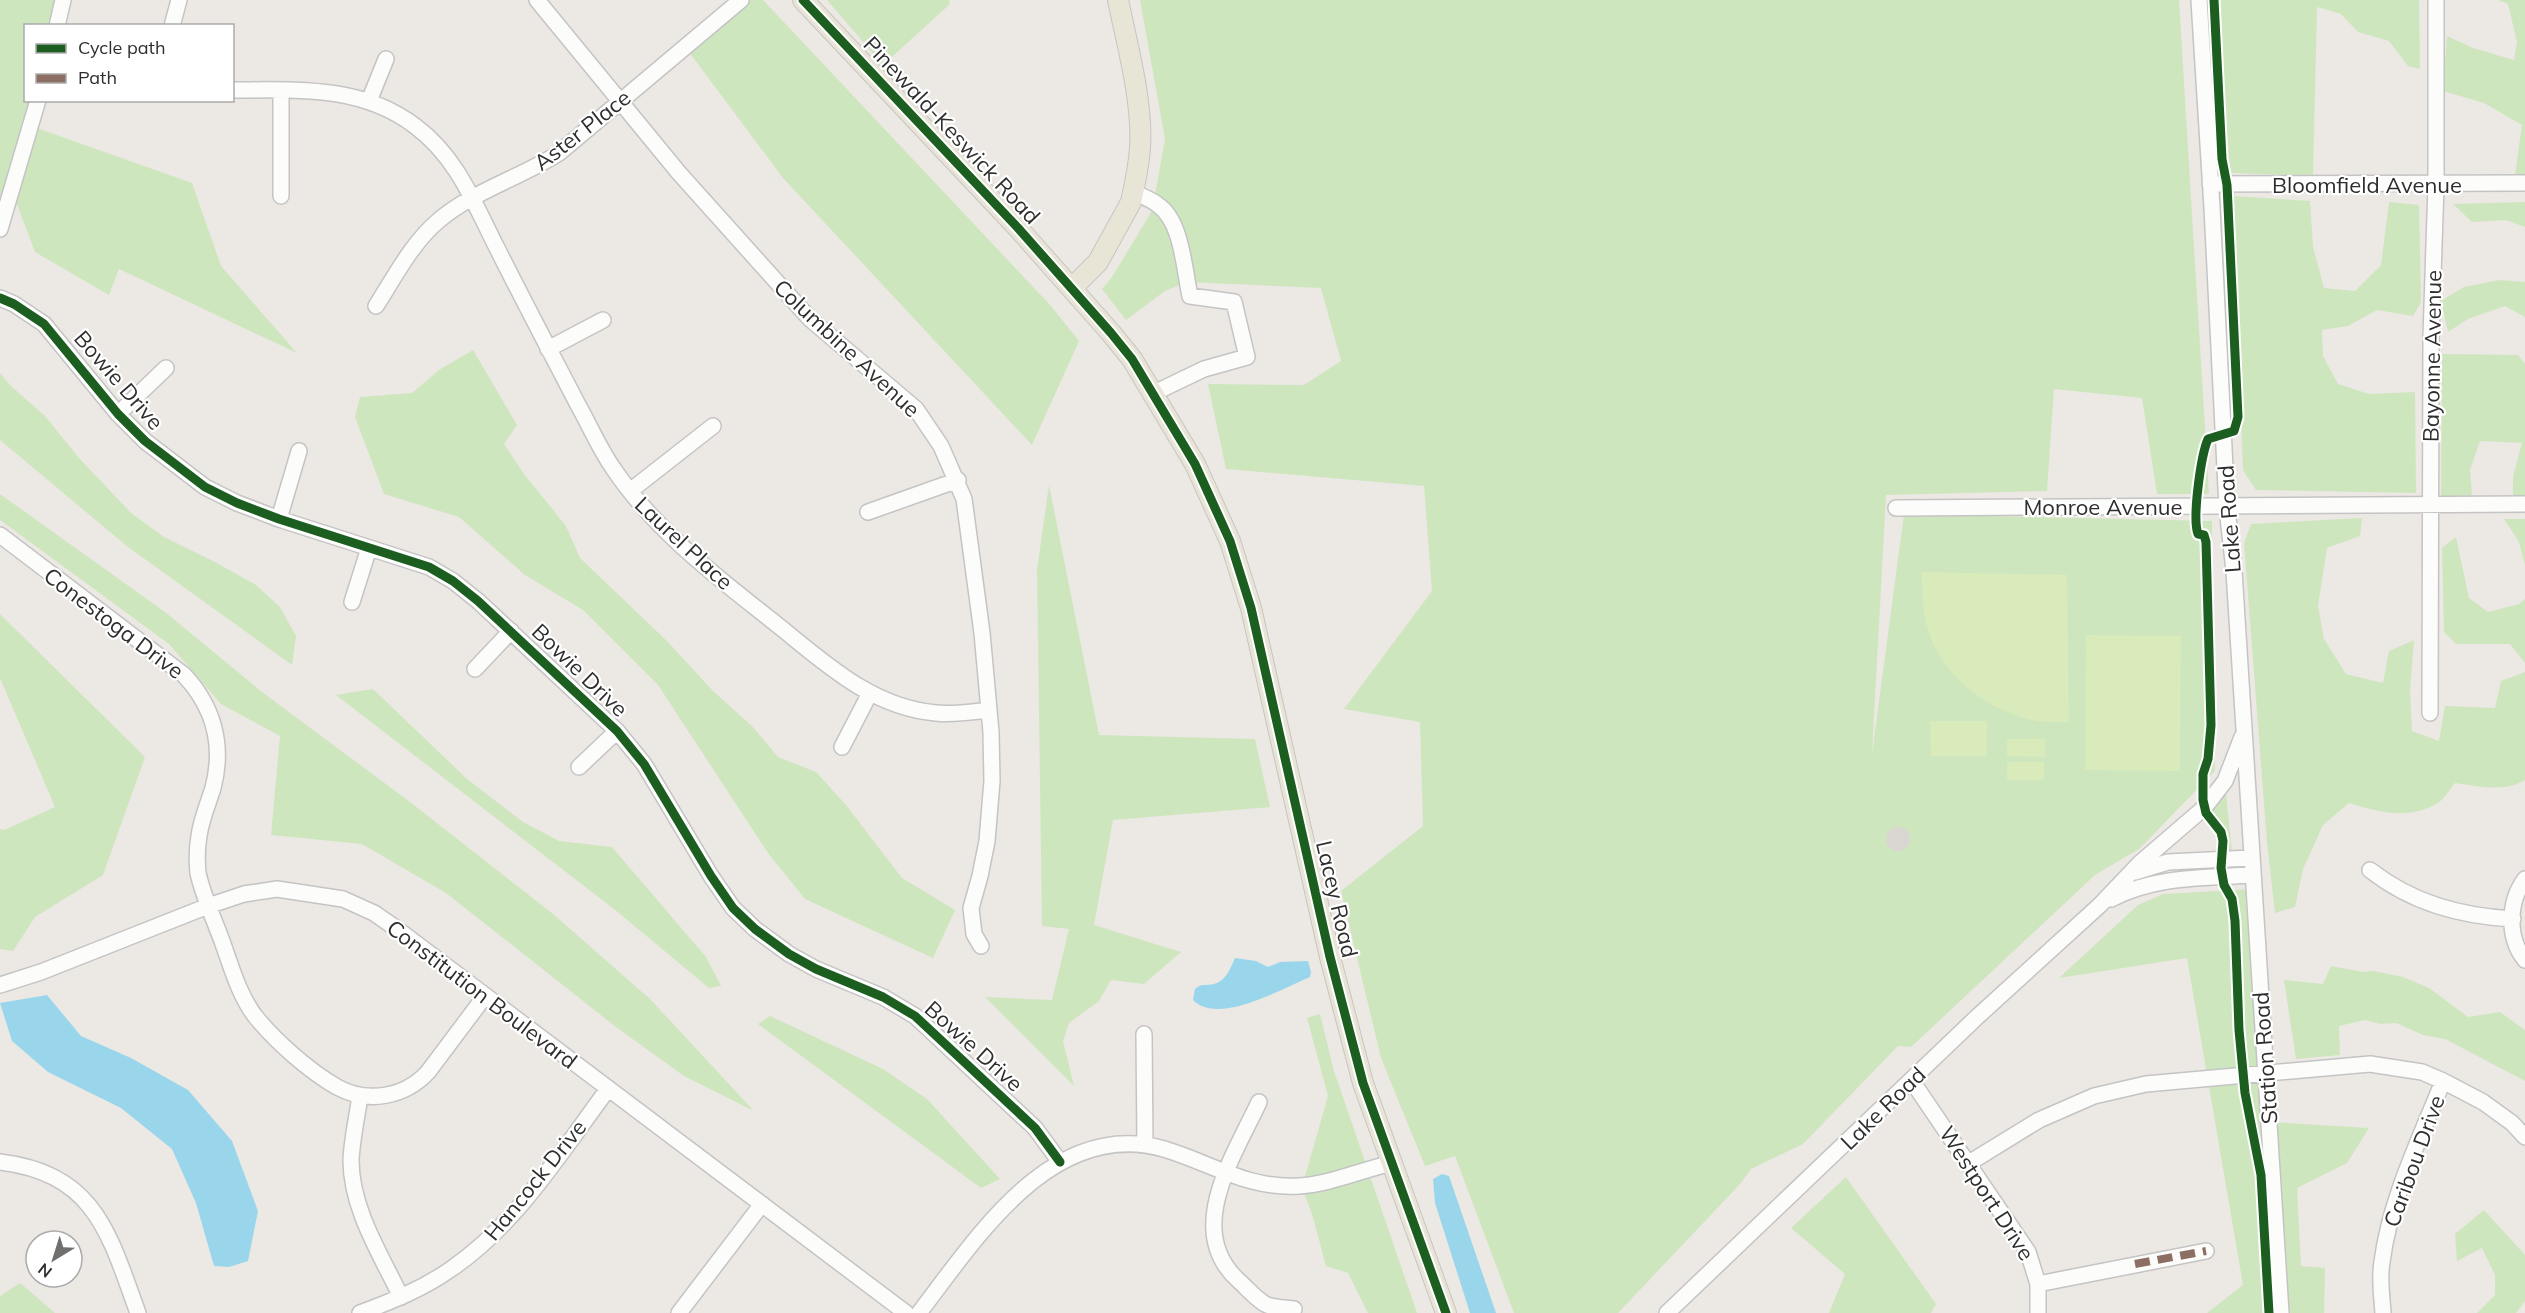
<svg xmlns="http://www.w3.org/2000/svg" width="2525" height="1313" font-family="Mulish,sans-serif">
<rect width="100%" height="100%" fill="#ece8e4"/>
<path fill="#cee6be" d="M0,0H60L55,25L26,26V100L39,101L34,127L192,183L221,266L297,353L119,269L109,295L35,252L15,199L0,231Z
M749,0H763L1051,306L1079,341L1032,445L783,178L686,48Z
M827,0H949L950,4L883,65Z
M1140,0H2179L2209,494H2157L2142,398L2054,389L2047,491L1886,495L1872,754L1904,514L2212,521V686L2215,771L2139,849L2095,875L1911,1047L1898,1046L1803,1144L1751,1169L1741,1183L1618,1313H1514L1455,1156L1425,1166L1381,1058L1341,891L1423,826L1420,722L1344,709L1432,591L1424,486L1226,469L1208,384L1304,385L1341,361L1321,288L1187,282L1165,291L1126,320L1102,289L1112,277L1152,211L1165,139Z
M2218,0H2419L2420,69L2408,66L2389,41L2358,32L2341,14L2317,7L2313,176L2230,173Z
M2498,0H2525V174L2515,175L2522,125L2484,103L2443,91L2447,36L2473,48L2514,60L2517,42L2508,4Z
M2233,196L2310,201L2313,247L2324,288L2355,291L2381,265L2389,202L2419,205L2421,302L2413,316L2377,310L2348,326L2322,330L2323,356L2338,384L2369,394L2415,392L2416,493L2256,490L2243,470Z
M2525,202V227L2506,220L2472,222L2453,204Z
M2499,280L2525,282V317L2505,306L2468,319L2448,332L2441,301L2464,287Z
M473,350L517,425L504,444L524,474L566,526L580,558L667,641L713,691L753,727L778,757L816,772L846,805L902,878L955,910L933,958L805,899L768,853L658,685L583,610L525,575L459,517L384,494L355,417L360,397L412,393L439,370Z
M2442,354L2518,355L2525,364V495L2513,496V477L2522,443L2480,441L2470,470L2472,495L2441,497Z
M0,373L11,386L45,416L79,458L131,513L164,537L215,562L256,585L280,607L296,636L292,665L128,547L0,440Z
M1049,485L1099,735L1255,739L1270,807L1113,820L1094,925L1181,952L1144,984L1111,980L1099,1001L1069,1023L1063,1041L1074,1086L985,997L1052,1000L1069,929L1042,926L1037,570Z
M0,494L165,612L262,692L410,802L553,914L650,999L754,1111L684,1076L616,1027L446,893L362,844L271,835L280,736L221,704L169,644L0,520Z
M2362,518L2360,536L2327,548L2318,606L2324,639L2346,674L2383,683L2389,651L2414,640L2410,690L2412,731L2439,741L2445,706L2495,708L2501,681L2525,672V780C2504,793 2478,786 2455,783C2450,789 2444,800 2436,804C2408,820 2377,812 2349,803L2323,825L2303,869L2295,907L2275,913L2267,842L2244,543L2251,524Z
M2504,519H2525V565L2519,542Z
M2456,537L2469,598L2488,612L2519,604L2525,599V663L2510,644H2456L2444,632L2442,548Z
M0,614L145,757L103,875L35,917L13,951L0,949V829L4,830L55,807L0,678Z
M373,689L467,779L523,822L559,841L612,847L706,957L721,986L709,988L614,909L336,695Z
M2226,794L2232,852L2226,854L2222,828L2208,813Z
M2253,889L2271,1122L2369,1128L2347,1163L2297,1188L2301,1266L2325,1268L2324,1313H2207L2243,1285L2187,958L2059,978L2138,905L2163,894Z
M2331,966L2363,972L2374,971L2403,977L2429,988L2468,1017L2500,1012L2525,1030V1081L2445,1039L2423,1035L2396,1023L2380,1024L2365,1020L2339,1026L2340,1055L2296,1059L2284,980L2323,984Z
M1320,1014L1334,1071L1417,1313H1368L1348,1273L1326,1266L1312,1214L1302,1187L1328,1096L1307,1018Z
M770,1016L883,1069L927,1099L1000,1179L981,1188L758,1024Z
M1846,1177L1936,1304L1931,1313H1829L1845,1274L1791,1228Z
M2484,1210L2525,1255V1301L2516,1313H2477L2495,1295V1275L2482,1248L2457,1261L2455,1234Z
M20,1283L55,1313H0V1296Z"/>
<path fill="#d9eabb" d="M1921,572L2067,575L2069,722C2056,722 2041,723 2028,719C1983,708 1940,673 1927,627C1922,610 1923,589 1921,572Z
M2086,635L2181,636L2180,771L2085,770Z
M1930,721H1987V756H1931Z
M2007,739H2045V757L2007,756Z
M2007,762H2044V780H2007Z"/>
<path fill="#dad6d2" d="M1886 839a12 12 0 1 1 24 0a12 12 0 1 1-24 0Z"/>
<path fill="#99d6ec" d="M1235,958L1256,961L1268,967L1280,962L1308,961L1311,972L1310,977C1283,988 1218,1026 1193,1000L1195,989C1201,983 1206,986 1214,984C1226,981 1230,969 1235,958Z
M47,995L81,1036L131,1058L188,1090L232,1141L258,1211L248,1261L229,1267L214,1266L196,1203L172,1149L121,1108L48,1072L12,1041L0,1003Z
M1442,1174L1449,1176L1496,1313H1470L1435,1203L1433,1179Z"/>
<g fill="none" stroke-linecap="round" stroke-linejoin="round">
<g stroke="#c5c4c5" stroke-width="18">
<path id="minor" d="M537,0L679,173L810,319L916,409L941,446L964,499L982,633L991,732L992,781L987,841L980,876L971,908L974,934L981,946
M2199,0L2212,208L2227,508L2234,571L2281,1313
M57,26L63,0
M172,26L179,0
M232,90C297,90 361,85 415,126C457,157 474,203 497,248C523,300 550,351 577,403C589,424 599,448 613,468C657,534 724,582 785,631C830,668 876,708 936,713C954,715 971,712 989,710
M281,90V196
M369,101L386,59
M2210,184L2525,183
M1133,192C1141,196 1151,199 1158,205C1182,221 1184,269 1190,296L1234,302L1247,357L1204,369L1154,393
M0,229L38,100
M0,298L14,304L44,324L118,414L145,441L205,487L237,503L279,519L429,567L453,581L478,601L617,731L644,764L711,876L733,908L755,929L789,954L816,969L883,997L915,1016L1035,1128L1060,1162
M376,306C394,278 412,243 438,221C473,191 520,178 559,153L741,0
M548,349L603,320
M118,414L166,368
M630,491L713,426
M1896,508L2525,504
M868,512L958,480
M279,519L299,451
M0,535L184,675C214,707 224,746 213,788C208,804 201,820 199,836C197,847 197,862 198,873C203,896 214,919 222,941C231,966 239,995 255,1016C275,1041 309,1071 337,1087C368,1104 405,1097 428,1072L485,996
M352,602L369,548
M475,669L511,631
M2430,713L2431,336L2436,185V0
M842,747L870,693
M579,767L617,731
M2370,870C2412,903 2460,916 2513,919
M2135,872L2168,862L2250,858
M2525,879C2508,902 2507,938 2525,960
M2111,899C2155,876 2203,878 2251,875
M0,985L41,972L208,906L244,894L277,889L343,899L374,913L397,929L906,1313
M1144,1034L1145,1145
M1912,1081L2028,1252L2038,1284V1313
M360,1096C357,1117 352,1139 351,1160C351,1209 381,1255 401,1297
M1259,1102C1234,1156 1183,1231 1239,1281C1247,1288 1258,1301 1267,1305C1275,1308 1286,1308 1294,1309
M0,1162C96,1174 109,1234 138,1313
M1969,1163L2039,1120L2094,1096L2146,1084L2370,1064L2422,1072L2443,1081L2483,1102L2512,1123L2525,1137
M2038,1284L2206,1251
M360,1313C392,1301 423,1289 451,1269C517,1224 561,1152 608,1089
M679,1313L762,1204
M919,1313C976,1239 1052,1117 1164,1149C1211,1163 1247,1189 1299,1186C1330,1184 1362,1170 1392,1163
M1667,1313L1977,1017L2100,905L2140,863L2205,807L2225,781L2242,737
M2383,1313C2382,1297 2379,1278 2382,1262C2390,1199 2420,1139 2443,1081"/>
</g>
<g stroke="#c6c5c4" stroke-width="22">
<path id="major" d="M803,0L1018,228L1111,333L1132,359L1195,464L1230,541L1251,608L1330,957L1363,1083L1446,1313
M1072,288L1098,262L1131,202C1135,184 1139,165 1140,147C1143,102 1127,44 1118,0"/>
</g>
<use href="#minor" stroke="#fcfcfb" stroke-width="15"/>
<use href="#major" stroke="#e8e4d6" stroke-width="20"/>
<path stroke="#8d6e63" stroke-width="8" stroke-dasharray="15 8" stroke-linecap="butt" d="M2135,1264L2206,1251"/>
<g stroke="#fff" stroke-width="13">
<path id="cycleway" d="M803,0L1018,228L1111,333L1132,359L1195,464L1230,541L1251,608L1330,957L1363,1083L1446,1313
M2214,0L2222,159L2227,185L2238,417L2234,431L2208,439C2201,455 2192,518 2198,534L2204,535L2206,542L2211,725L2208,759L2203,774V800L2206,813L2221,832L2223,841L2221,868L2224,885L2232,899L2235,921L2239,1030L2245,1093L2261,1175L2269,1313
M0,298L14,304L44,324L118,414L145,441L205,487L237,503L279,519L429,567L453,581L478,601L617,731L644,764L711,876L733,908L755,929L789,954L816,969L883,997L915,1016L1035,1128L1060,1162"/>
</g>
<use href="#cycleway" stroke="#1b5e20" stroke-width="9"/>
</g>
<g text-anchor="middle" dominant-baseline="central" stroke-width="4.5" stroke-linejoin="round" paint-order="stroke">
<g font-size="22" fill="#2e2e2e" stroke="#fff">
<text transform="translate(582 130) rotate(-38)">Aster Place</text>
<text transform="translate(952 130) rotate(47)">Pinewald-Keswick Road</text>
<text x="2367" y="185">Bloomfield Avenue</text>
<text transform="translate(847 348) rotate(43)">Columbine Avenue</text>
<text transform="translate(2432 356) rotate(-89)">Bayonne Avenue</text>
<text transform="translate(119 380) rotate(49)">Bowie Drive</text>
<text x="2103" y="507">Monroe Avenue</text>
<text transform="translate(2229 519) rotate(-94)">Lake Road</text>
<text transform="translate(684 543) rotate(43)">Laurel Place</text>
<text transform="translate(114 623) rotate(37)">Conestoga Drive</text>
<text transform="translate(580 670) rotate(44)">Bowie Drive</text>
<text transform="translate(1337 899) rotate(77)">Lacey Road</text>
<text transform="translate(482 994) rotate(37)">Constitution Boulevard</text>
<text transform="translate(974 1046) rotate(42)">Bowie Drive</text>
<text transform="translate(2265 1058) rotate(-94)">Station Road</text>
<text transform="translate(1883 1108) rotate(-44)">Lake Road</text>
<text transform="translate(2414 1161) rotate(-70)">Caribou Drive</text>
<text transform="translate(535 1180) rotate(-51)">Hancock Drive</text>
<text transform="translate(1987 1193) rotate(57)">Westport Drive</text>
</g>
</g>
<rect x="24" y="24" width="210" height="78" fill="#ffffff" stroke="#ababab" stroke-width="1.5"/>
<rect x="36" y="44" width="30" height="9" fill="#1b5e20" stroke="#ababab" stroke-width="1.5"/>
<text x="78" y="54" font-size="18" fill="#2e2e2e">Cycle path</text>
<rect x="36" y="74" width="30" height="9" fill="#8d6e63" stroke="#ababab" stroke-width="1.5"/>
<text x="78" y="84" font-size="18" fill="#2e2e2e">Path</text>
<g transform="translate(54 1259) rotate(218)"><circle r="28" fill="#ffffff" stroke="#ababab" stroke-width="1.5"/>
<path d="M0-4.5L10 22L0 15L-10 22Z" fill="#706f6e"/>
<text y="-9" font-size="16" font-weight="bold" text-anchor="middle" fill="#2e2e2e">N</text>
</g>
</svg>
